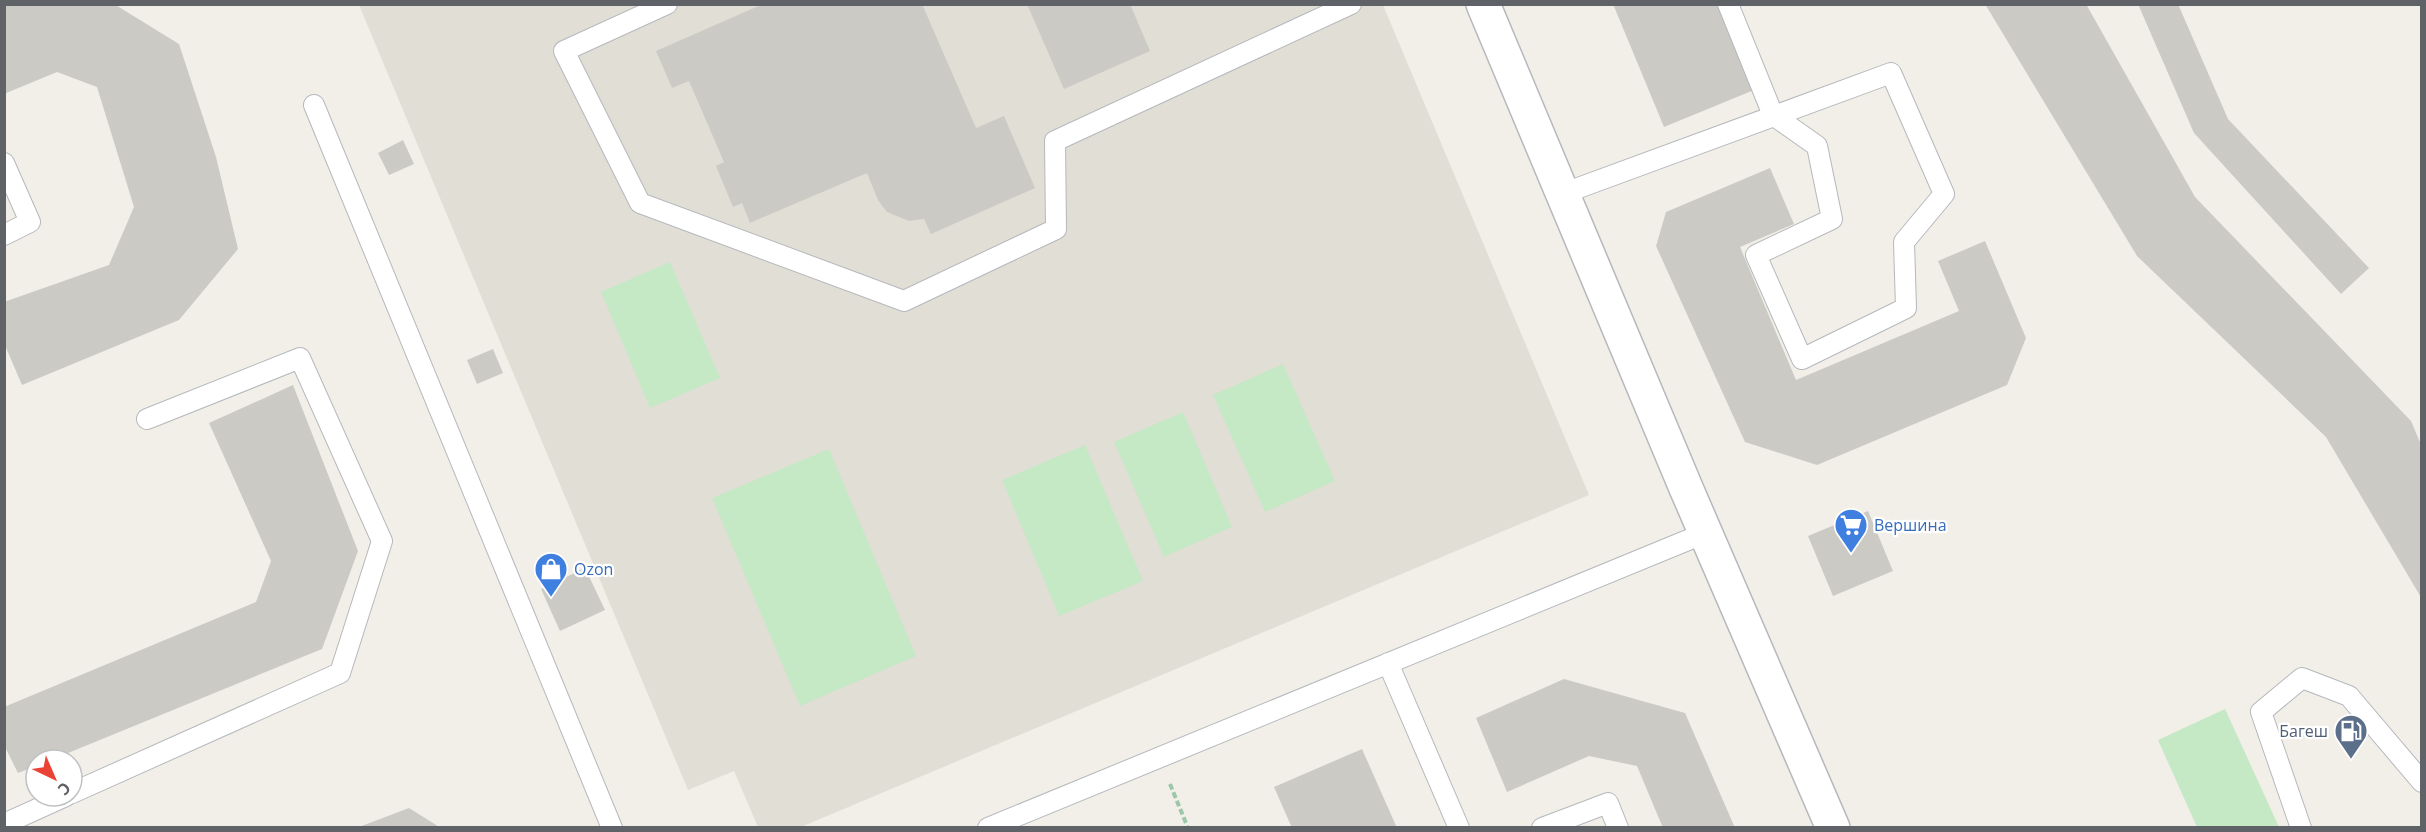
<svg xmlns="http://www.w3.org/2000/svg" width="2426" height="832" font-family="'Open Sans',sans-serif">
<rect width="100%" height="100%" fill="#f1efe8"/>
<path fill="#e1ded6" d="M359,5H1383L1589,495L801,827H758L734,771L688,790Z"/>
<path fill="#c5e8c5" d="M670,262L720,378L650,408L601,292Z
M1283,364L1335,481L1265,512L1213,395Z
M1183,412L1232,527L1164,557L1114,442Z
M1085,445L1143,581L1059,616L1002,480Z
M829,449L916,656L800,706L712,498Z
M2225,709L2279,827H2197L2158,740Z"/>
<path fill="#cccac5" d="M4,4H114L179,44L216,157L238,249L179,320L22,385L4,343V302L109,265L134,207L97,87L57,72L4,94Z
M763,4H922L976,128L1004,116L1035,188L931,234L924,219L909,221L887,212L878,200L867,173L750,223L742,203L733,207L716,166L724,162L689,81L672,88L656,51Z
M1027,4H1130L1150,51L1064,89Z
M1613,4H1718L1754,90L1664,127Z
M1985,4H2086L2195,197L2411,421L2422,447V599L2326,437L2137,256Z
M2138,4H2178L2228,119L2369,268L2341,294L2194,133Z
M403,140L414,164L389,175L378,153Z
M1770,168L1794,224L1740,247L1796,380L1959,311L1938,261L1985,241L2026,338L2007,385L1817,465L1745,442L1656,246L1666,212Z
M493,349L503,373L477,384L467,360Z
M293,385L358,551L322,649L51,760H36V766L18,773L4,745V707L256,602L271,561L209,423Z
M1868,511L1893,571L1833,596L1808,536Z
M585,568L605,610L560,631L541,589Z
M1564,679L1685,713L1735,828H1663L1637,766L1589,756L1507,792L1476,718Z
M1362,749L1397,828H1292L1274,787Z
M409,808L441,828H359V827Z"/>
<g fill="none" stroke-linecap="round" stroke-linejoin="round">
<g stroke="#b5b8bc" stroke-width="22">
<path id="service" d="M667,4L564,51L640,203L904,301L1056,229L1055,141L1351,4
M314,105L612,828
M4,163L30,222L4,235
M1562,194L1891,73L1944,194L1904,242L1906,308L1802,359L1756,255L1832,219L1817,146L1773,115L1728,4
M1388,663L1459,828
M72,793L340,673L382,541L300,358L147,419
M4,824L66,796
M988,828L1705,533
M1542,828L1608,803L1618,828
M2301,828L2261,712L2302,678L2349,696L2422,782"/>
</g>
<g stroke="#b5b8bc" stroke-width="36">
<path id="minor" d="M1483,4L1686,488L1833,828"/>
</g>
<path stroke="#9cc7a9" stroke-width="4" stroke-dasharray="6 3" stroke-linecap="butt" d="M1170,784L1188,828"/>
<use href="#service" stroke="#fff" stroke-width="20"/>
<use href="#minor" stroke="#fff" stroke-width="33"/>
</g>
<defs>
<g id="supermarket-pin" transform="scale(1.725)"><path d="M0 17L-7.5 6A9.5 9.5 0 1 1 7.5 6Z" fill="#3f7fe0" stroke="#fff"/><path d="M-6-5.5h2.5l.6 2H6L4.5 2H-2.5L-4.4-4H-6ZM-1.5 3.2a1.3 1.3 0 1 0 .1 0ZM3 3.2a1.3 1.3 0 1 0 .1 0Z" fill="#fff"/></g>
<g id="shop-pin" transform="scale(1.725)"><path d="M0 17L-7.5 6A9.5 9.5 0 1 1 7.5 6Z" fill="#3f7fe0" stroke="#fff"/><path d="M-5-2.5h2.3a2.7 3.5 0 0 1 5.4 0H5L5.5 6h-11ZM-1.5-2.5h3a1.5 2.3 0 0 0-3 0Z" fill="#fff"/></g>
<g id="fuel-pin" transform="scale(1.725)"><path d="M0 17L-7.5 6A9.5 9.5 0 1 1 7.5 6Z" fill="#5c6f8a" stroke="#fff"/><path d="M-5.5-6h7V0h2V4h1.3V-2.5L3-4.5l.8-.8L6-3V5H2.5V1h-1V6h-7ZM-4.2-4.7v3.2H.2V-4.7Z" fill="#fff"/></g>
</defs>
<g fill-rule="evenodd">
<use href="#supermarket-pin" x="1851" y="525"/>
<use href="#shop-pin" x="551" y="569"/>
<use href="#fuel-pin" x="2351" y="731"/>
</g>
<g text-anchor="middle" dominant-baseline="central" stroke-width="4.5" stroke-linejoin="round" paint-order="stroke">
<g font-size="16" fill="#366cbe" stroke="#fff" text-anchor="start">
<text x="1874" y="525">Вершина</text>
<text x="574" y="569">Ozon</text>
</g>
<g font-size="16" fill="#4e5e75" stroke="#fff" text-anchor="end">
<text x="2328" y="731">Багеш</text>
</g>
</g>
<rect width="2426" height="832" fill="none" stroke="#5f6368" stroke-width="12"/>
<g transform="translate(54 778) rotate(136)"><circle r="28" fill="#ffffff" stroke="#bfc1c3" stroke-width="1.5"/>
<path d="M0-4.5L10 22L0 15L-10 22Z" fill="#ea4335"/>
<text y="-9" font-size="16" font-weight="bold" text-anchor="middle" fill="#5f6368">С</text>
</g>
</svg>
